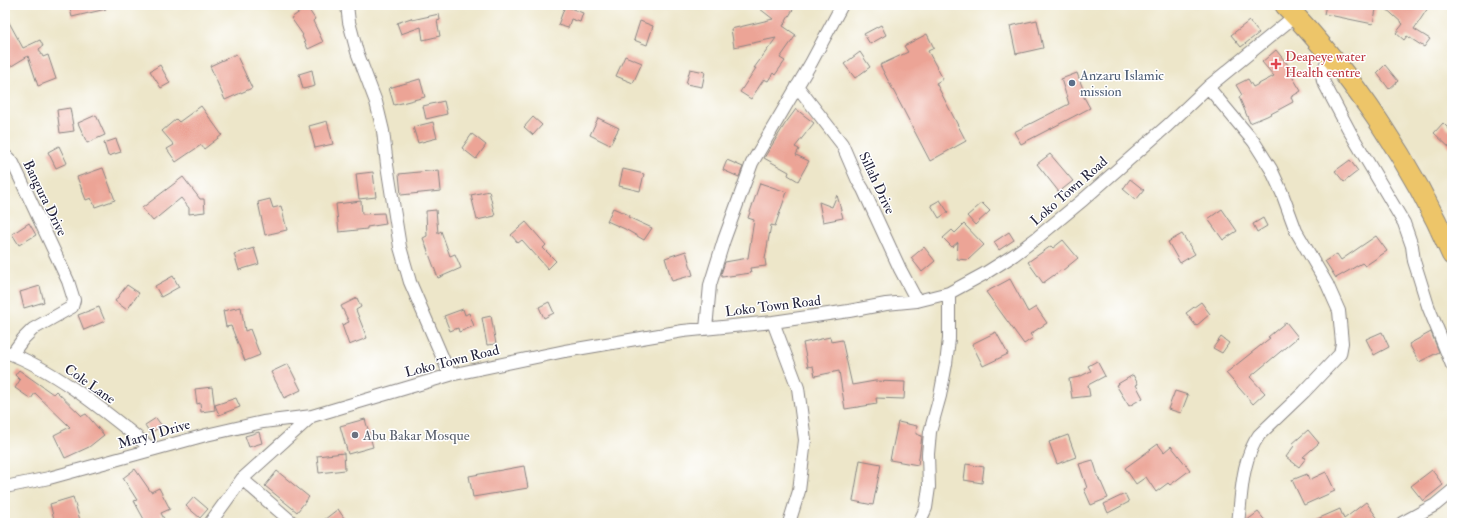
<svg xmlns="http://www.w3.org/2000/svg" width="1457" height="528" font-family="'IM FELL Double Pica',serif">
<rect width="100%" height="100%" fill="#fff"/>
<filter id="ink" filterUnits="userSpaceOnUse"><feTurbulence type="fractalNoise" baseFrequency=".025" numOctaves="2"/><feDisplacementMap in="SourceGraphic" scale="8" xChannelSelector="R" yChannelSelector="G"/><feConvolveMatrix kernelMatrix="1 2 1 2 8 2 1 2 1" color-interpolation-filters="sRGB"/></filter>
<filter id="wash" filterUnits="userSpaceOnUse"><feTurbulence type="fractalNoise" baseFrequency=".012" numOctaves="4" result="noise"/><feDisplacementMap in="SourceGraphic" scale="16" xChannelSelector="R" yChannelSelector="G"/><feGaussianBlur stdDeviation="0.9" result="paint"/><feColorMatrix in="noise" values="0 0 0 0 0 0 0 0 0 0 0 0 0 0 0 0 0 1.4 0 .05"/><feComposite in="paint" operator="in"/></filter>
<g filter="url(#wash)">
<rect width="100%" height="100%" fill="#ede6c9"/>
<g id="blocks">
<path fill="#eca496" d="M69,5H105L106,9L72,17Z
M755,5H788L794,8L783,26L796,35L780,58L785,61L775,75L773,73L768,81L764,79L751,99L740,92L756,68H754L776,38L734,47L731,29L773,19Z
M1326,5H1377L1373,24L1324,14Z
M1382,5H1430L1414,29L1430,39L1424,47L1407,36L1404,40L1396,33L1403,24Z
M565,6L583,13L580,22L571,19L568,28L558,25Z
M307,7L315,19L313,21L323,42L308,49L302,36L303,35L291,18Z
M439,14L440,20L437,21L440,36L423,40L421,27L401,34L397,23L411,18L412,20Z
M5,15L23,48L40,40L43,46L39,49L43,57L48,55L56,79L38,86L28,56L5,70Z
M1037,20L1043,48L1016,54L1010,26Z
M640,21L653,26L647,45L634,40Z
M1249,21L1259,33L1241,47L1231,35Z
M881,25L886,35L870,44L864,34Z
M927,34L934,48L928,51L943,79L936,83L966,141L930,161L880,65L908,52L904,46Z
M1276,50L1293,71L1290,73L1301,91L1291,97L1293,102L1267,116L1250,123L1239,97L1242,95L1236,85L1248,79L1253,87L1274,76L1262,62Z
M860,52L870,67L855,78L844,64Z
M236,54L252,88L225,100L210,66Z
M625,56L642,63L633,83L616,76Z
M160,65L170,83L161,88L150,71Z
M1385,65L1398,81L1389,89L1377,73Z
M690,69L705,72L702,87L686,84Z
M312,70L315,86L303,89L299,74Z
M1077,73L1083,89L1080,90L1090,108L1021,144L1014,132L1069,104L1061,79Z
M420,79L425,97L394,105L389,88Z
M444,101L447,114L426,119L423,106Z
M201,106L222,135L204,149L201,145L176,162L167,149L174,145L162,131L176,119L179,122Z
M70,108L74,131L60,133L57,110Z
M796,109L814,123L795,147L799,149L796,155L809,161L798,181L788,175L789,172L764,158L785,124Z
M96,115L105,135L87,143L78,123Z
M533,117L542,125L533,135L524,127Z
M598,118L619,128L610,145L590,135Z
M327,121L333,144L315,148L309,126Z
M433,122L437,138L418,143L413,127Z
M1443,123L1452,132V150L1434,133Z
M472,134L486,145L476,159L462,148Z
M116,139L121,152L108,156L104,143Z
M59,146L67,163L56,168L48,152Z
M1050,154L1073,181L1059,192L1037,164Z
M727,160L743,167L739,177L723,170Z
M1350,160L1358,171L1344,182L1335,171Z
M103,168L115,200L95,207L91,198L86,200L77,177Z
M623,169L644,174L640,191L619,186Z
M439,170L441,191L401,195L399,174Z
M373,172L376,197L359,199L356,174Z
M183,177L200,199H204L205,212L189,214V208L181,198L153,221L142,208Z
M1130,179L1144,190L1136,200L1123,189Z
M760,183L787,192L775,226L771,225L765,259L766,266L750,268L751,273L722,277L721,274L725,262L748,258L754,220L748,218Z
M489,191L495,216L477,220L471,195Z
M837,195L843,218L823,222L819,202L832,207Z
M270,199L273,208L281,206L287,230L265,235L258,202Z
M940,200L948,212L939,218L931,205Z
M361,201L362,214L384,213L386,224L367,227V229L339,232L336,204Z
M982,203L990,211L975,225L967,216Z
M613,208L629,215L628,217L652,228L644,240L625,229L607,221Z
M1222,209L1237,231L1223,240L1208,219Z
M436,210L438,233L441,231L450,256L455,254L461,268L438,278L423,238L427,236L426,211Z
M1263,218L1267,226L1257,232L1253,224Z
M526,222L546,245L543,248L556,261L548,269L522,240L518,243L511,235Z
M29,223L36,235L19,245L12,234Z
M964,224L984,245L968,260L957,259L958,242L952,247L943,238L952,230L955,233Z
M1009,232L1014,240L999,250L994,242Z
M1182,234L1195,254L1180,263L1168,242Z
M1376,236L1387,251L1365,266L1362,263L1336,278L1325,261L1337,254L1341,260Z
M1063,240L1078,258L1062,271L1061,270L1043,283L1028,262L1051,246L1053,248Z
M924,247L935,261L922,272L911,258Z
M254,248L259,264L239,270L234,254Z
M686,251L693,275L672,281L665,258Z
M173,276L179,287L161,297L155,286Z
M1010,279L1028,312L1036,307L1047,323L1030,334L1033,338L1024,344L986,292Z
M127,285L139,293L127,310L115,301Z
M40,286L44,302L24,308L20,292Z
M357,298L361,307L356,310L367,338L349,345L342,325L349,322L341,306Z
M549,302L554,313L544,318L539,307Z
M1201,302L1210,314L1196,326L1186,313Z
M99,307L105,321L84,330L78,315Z
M241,307L245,331L250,329L260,355L245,361L231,326L226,327L223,311Z
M463,309L465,315L469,313L474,326L459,332L458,328L450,331L444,316Z
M491,316L496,344L487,345L482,318Z
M1286,322L1298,337L1250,377L1265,393L1253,404L1226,373L1270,338L1268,337Z
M996,332L1008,354L983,366L972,344Z
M1382,332L1389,347L1374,355L1366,339Z
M1431,332L1439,352L1419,362L1409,344Z
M830,337L831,342L842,340L852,385L875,381L905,382L904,399L876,398L877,404L845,409L839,371L815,376L813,366L808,367L803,343Z
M1221,337L1229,343L1222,353L1213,348Z
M1097,361L1105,376L1088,385L1090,396L1072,398L1069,379L1079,377L1091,371L1088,366Z
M288,364L301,390L284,398L271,372Z
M19,370L53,394L56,391L82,416L86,414L104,435L89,447L65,458L54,435L70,427L35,393L31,399L15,388L20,380L15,375Z
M1133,375L1138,384L1136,385L1143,398L1129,406L1116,385Z
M212,387L215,410L201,412L200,403L197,404L195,389Z
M1175,391L1188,395L1181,413L1168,409Z
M236,398L240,407L219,415L215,405Z
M156,418L162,426L150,433L145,425Z
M365,419L373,447L348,454L340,426Z
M898,422L917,426L916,434L922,436L918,465L890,460Z
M1308,430L1319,443L1303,457L1306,458L1299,467L1286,457L1294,446L1292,444Z
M259,432L262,443L249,447L245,436Z
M1068,435L1076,457L1057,464L1049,442Z
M1158,444L1164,452L1171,446L1190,470L1170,485L1168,483L1156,492L1146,477L1136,484L1125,468Z
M344,453L345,470L319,473L317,456Z
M860,460L881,464L873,505L853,501Z
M1093,460L1100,482H1101L1108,498L1091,505L1084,489L1087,488L1079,464Z
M966,464L984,467L982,483L964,480Z
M524,466L528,488L473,497L469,476Z
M135,469L151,492L159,488L170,509L161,513L166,523H146L134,501L137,500L123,478Z
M1432,470L1443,485L1423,501L1411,486Z
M277,471L309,497L297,512L265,486Z
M1326,472L1335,491L1304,505L1292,480L1307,474L1309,480Z
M1125,494L1129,502L1108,513L1104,504Z
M73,497L81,523H55L50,504Z
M194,497L208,509L200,518L186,506Z
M1366,502L1381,523H1308L1340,509L1344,519Z
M338,509L344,518L337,523H320Z
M1258,512L1267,523H1246V521Z"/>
</g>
</g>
<g filter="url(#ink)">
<use href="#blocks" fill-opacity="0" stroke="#888482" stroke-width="1"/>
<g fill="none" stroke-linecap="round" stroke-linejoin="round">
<g stroke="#888482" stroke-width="14">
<path id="minor" d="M347,5L349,22L357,52L376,102L383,131L387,165L400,247L410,282L450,375
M1330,54L1322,74L1323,81L1350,132L1404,223L1412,246L1414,261L1420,280L1428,306L1452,365
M797,86L842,144L858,181L863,189L900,269L917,301
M1208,87L1254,142L1271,169L1282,193L1296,231L1327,284L1339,311L1342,343L1340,354L1304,392L1259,435C1241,461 1242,493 1238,523
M5,157H7L13,163L68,281L74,300L72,307L33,329L23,339L12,354
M773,322L798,388L805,440L799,491L789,523
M706,329L710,285L724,240L752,163L811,63L842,5
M6,352C58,371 109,415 152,449
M242,479L293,523
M5,487L49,478L206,435L263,422L312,416
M210,523L242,479L312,416L450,375L565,351L683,331L773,322L849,311L886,304L917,301L949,293L984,274L1014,255L1038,237L1084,199L1167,126L1208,87L1295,16
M919,523L926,508L929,487L928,454L930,432L940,396L946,364L949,339V293
M1402,523L1435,505L1452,491"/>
</g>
<g stroke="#888482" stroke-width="22">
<path id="trunk" d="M1285,5C1353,75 1413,165 1452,255"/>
</g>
<use href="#minor" stroke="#fff" stroke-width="12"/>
<use href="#trunk" stroke="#edc569" stroke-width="20"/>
</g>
</g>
<path fill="#e0444e" stroke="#fff" stroke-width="1.5" d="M1274 58h4v4h4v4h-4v4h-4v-4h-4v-4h4z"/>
<circle fill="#5c6f8a" stroke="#fff" stroke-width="1.5" cx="1072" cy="83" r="4"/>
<circle fill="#6b7280" stroke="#fff" stroke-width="1.5" cx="355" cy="435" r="4"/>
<g text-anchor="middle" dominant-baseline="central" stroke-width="3" stroke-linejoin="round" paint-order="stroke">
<g font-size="14" fill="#be3a42" stroke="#fff" text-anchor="start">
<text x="1285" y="56">Deapeye water<tspan x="1285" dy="16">Health centre</tspan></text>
</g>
<g font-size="14" fill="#4e5e75" stroke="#fff" text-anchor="start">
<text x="1080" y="75">Anzaru Islamic<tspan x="1080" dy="16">mission</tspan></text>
</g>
<g font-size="14" fill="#22223b" stroke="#fff">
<text transform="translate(877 183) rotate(65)">Sillah Drive</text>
<text transform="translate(1069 191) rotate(-41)">Loko Town Road</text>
<text transform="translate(45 198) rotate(64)">Bangura Drive</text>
<text transform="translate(773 306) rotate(-7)">Loko Town Road</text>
<text transform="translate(452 361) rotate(-14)">Loko Town Road</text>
<text transform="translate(90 384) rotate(35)">Cole Lane</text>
<text transform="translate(154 434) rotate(-16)">Mary J Drive</text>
</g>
<g font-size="14" fill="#5b616d" stroke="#fff" text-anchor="start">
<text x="363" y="435">Abu Bakar Mosque</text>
</g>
</g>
<rect width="1457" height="528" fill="none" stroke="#fff" stroke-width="20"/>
</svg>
